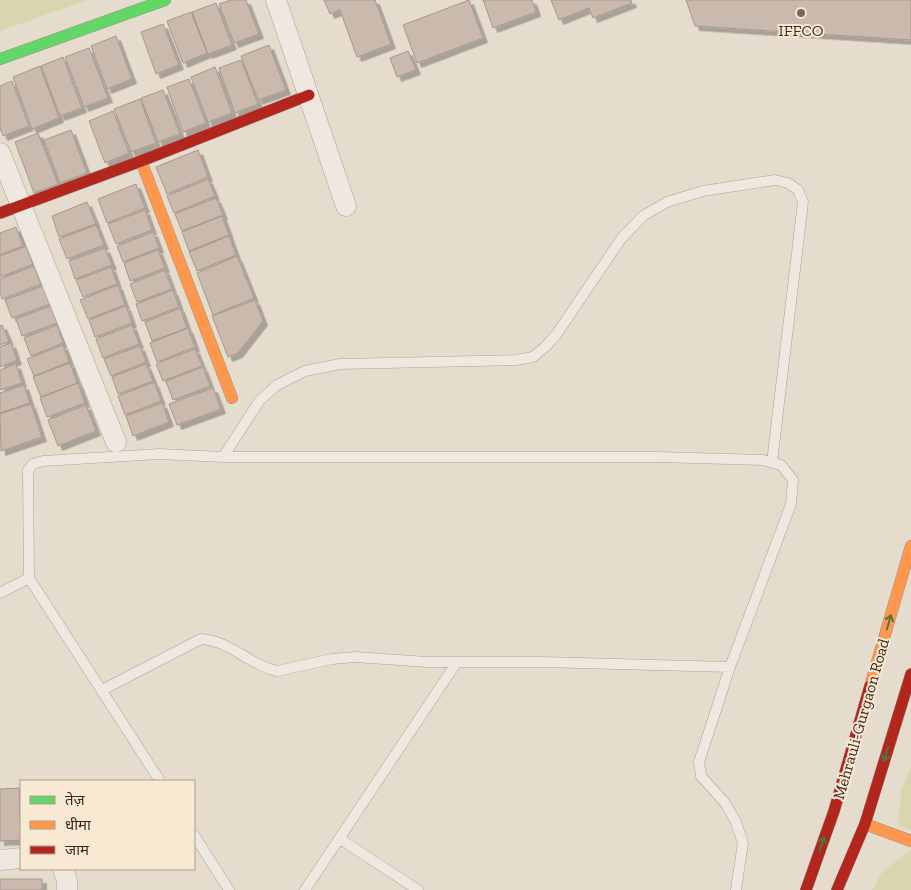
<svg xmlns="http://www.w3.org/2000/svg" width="911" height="890" font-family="'Zilla Slab','Noto Sans Devanagari',serif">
<defs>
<filter id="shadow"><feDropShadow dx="4.5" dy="4.5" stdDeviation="0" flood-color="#0004"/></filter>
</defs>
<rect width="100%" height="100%" fill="#e6dcce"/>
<path fill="#dad5af" d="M0,0H88L0,31Z
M911,766V830L898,825L901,791Z
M911,849V890H872L882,872Z"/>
<path fill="#cabaae" stroke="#a7978d" filter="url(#shadow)" d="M231,0H246L259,34L234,43L219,4Z
M324,0H375L391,44L357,57L340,10L330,14Z
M469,0L483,38L417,63L403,25Z
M483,0H532L536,12L493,28Z
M551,0H631L632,3L593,18L589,8L559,20Z
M686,0H911V40L695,26Z
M216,3L232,45L208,54L192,12Z
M191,12L207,53L183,63L167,21Z
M163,24L179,65L156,74L141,32Z
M116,36L132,79L107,89L91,46Z
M269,45L286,90L258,100L241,56Z
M89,48L108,98L84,107L65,57Z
M408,51L416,70L397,77L390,58Z
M63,57L82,108L60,116L41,66Z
M241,60L258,104L235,113L219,68Z
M40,66L59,118L32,129L13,77Z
M215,67L232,113L208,122L191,77Z
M189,79L206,123L183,132L167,87Z
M12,81L29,126L3,136L0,128V86Z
M163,90L180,134L158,142L141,98Z
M140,99L156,143L131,152L114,109Z
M113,111L129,153L105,163L89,121Z
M71,130L87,173L60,183L44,140Z
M38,133L58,184L34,193L15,142Z
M198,150L208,177L167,194L156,167Z
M208,179L215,196L174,213L167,196Z
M136,184L145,208L107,223L98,199Z
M216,198L223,215L182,231L175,214Z
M87,202L96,224L59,237L52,216Z
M145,210L152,230L116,244L108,224Z
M222,216L229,235L189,251L182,232Z
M96,225L104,245L67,259L59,239Z
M16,227L23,246L0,255V233Z
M153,232L159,248L123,262L117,246Z
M229,236L236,255L197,271L189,252Z
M26,246L33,264L0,277V256Z
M105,248L112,265L75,279L69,261Z
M158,250L165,268L130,281L124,263Z
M237,256L254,298L213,315L197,273Z
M34,266L41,284L2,299L0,293V279Z
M111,267L117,284L83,297L76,280Z
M165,270L172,289L137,302L130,284Z
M118,285L125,305L88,319L80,300Z
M43,286L50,304L12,318L5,300Z
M173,290L179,307L142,321L136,304Z
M255,300L263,321L238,353L228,357L212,316Z
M51,306L57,323L22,336L16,319Z
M126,306L132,323L95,337L89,320Z
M180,308L187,328L152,341L145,322Z
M2,325L9,341L0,345V326Z
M57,325L63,343L31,356L24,338Z
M132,325L139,344L103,358L96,339Z
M188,328L195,347L157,362L150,343Z
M11,343L17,360L0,367V347Z
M63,345L69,362L34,376L27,359Z
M140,346L146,362L111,376L104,359Z
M195,349L202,366L163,381L156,364Z
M70,363L77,383L41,397L33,377Z
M16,364L22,383L0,390V370Z
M146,364L153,381L118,394L112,377Z
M203,367L210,386L173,400L166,381Z
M154,382L161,401L125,415L118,396Z
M78,383L85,403L47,417L40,398Z
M24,385L30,403L0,413V393Z
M213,388L221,409L177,425L169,404Z
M162,403L169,422L133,436L126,416Z
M31,404L42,437L1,451L0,414Z
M86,405L96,431L58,446L48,420Z
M19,788L21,840L0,841V789Z
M0,879H42V890H0Z"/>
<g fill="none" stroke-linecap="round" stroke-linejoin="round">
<g stroke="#aca196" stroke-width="11">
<path id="lane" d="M223,457L260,400L277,385L305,371L340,364L516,360L533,357L545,347L556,335L621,239L643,216L667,202L703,191L775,180L788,183L798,190L803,202L772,462
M29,578L160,781
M0,593L29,578L28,470L33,464L43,461L159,454L223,457H658L763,460L781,465L793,480L791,504L730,667L699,762L701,776L725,803L735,820L743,843L736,890
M102,690L201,639C231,641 249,665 277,671L332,659L355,657L427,662H542L730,667
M194,835L229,890
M340,839L418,890
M305,890L457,662"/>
</g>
<g stroke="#aca196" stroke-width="21">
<path id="street" d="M276,0L346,206
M0,153L116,442
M0,860L21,858
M63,869L67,881V890"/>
</g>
<g stroke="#9b9186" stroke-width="12">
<path id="fast" d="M0,59L165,0"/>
</g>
<g stroke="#9b9186" stroke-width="12">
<path id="slow" d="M141,161L232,398
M870,686L911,546
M865,824L911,841"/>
</g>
<g stroke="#9b9186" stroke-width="12">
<path id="jam" d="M0,213L141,161L309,95
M806,890L834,811L870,686
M837,890L865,824L911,674"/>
</g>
<use href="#lane" stroke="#eee8e0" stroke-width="10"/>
<use href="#street" stroke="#eee8e0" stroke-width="20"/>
<use href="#fast" stroke="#63d668" stroke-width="11"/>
<use href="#slow" stroke="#ff974d" stroke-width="11"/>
<use href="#jam" stroke="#b3261e" stroke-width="11"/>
</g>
<defs><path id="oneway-shaft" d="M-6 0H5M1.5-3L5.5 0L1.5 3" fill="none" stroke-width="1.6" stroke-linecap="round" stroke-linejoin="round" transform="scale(1.25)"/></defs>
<g stroke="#4e773f">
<use href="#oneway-shaft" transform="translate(889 622) rotate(-74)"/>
<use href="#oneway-shaft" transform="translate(886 754) rotate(107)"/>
<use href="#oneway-shaft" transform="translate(822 844) rotate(-70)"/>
</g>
<circle fill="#78685b" stroke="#f8e9d3" stroke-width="2" cx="801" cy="13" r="5"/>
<g text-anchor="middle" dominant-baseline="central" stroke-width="4" stroke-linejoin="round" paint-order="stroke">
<g font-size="16" fill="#3c291d" stroke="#f8e9d3">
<text x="801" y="30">IFFCO</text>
</g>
<g font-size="16" fill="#3c291d" stroke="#f8e9d3">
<text transform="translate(861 719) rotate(-74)">Mehrauli-Gurgaon Road</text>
</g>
</g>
<rect x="20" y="780" width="175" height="90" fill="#f8e9d3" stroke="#ad9c8a"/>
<rect x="30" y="796" width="25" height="8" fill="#63d668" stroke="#ad9c8a"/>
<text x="65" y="805" font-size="15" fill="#3c291d">तेज़</text>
<rect x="30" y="821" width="25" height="8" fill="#ff974d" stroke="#ad9c8a"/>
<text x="65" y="830" font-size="15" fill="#3c291d">धीमा</text>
<rect x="30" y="846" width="25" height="8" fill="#b3261e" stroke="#ad9c8a"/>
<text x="65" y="855" font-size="15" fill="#3c291d">जाम</text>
</svg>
